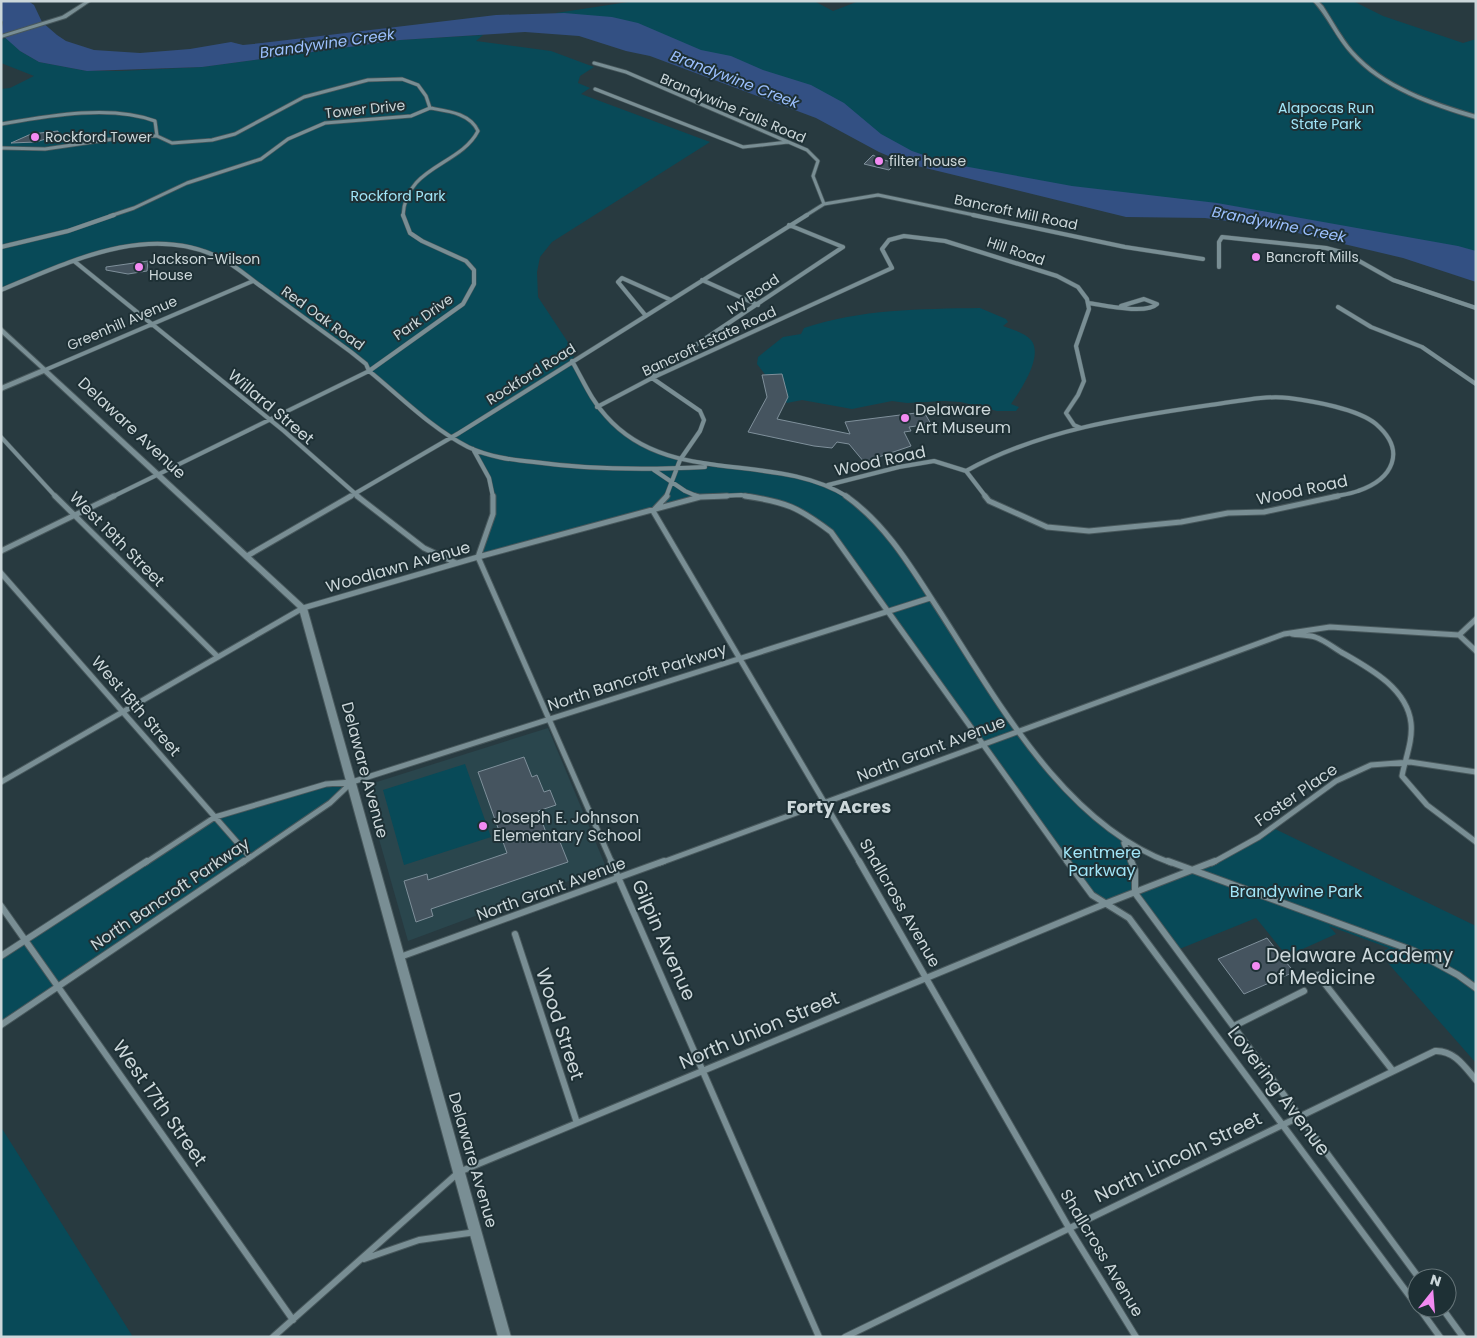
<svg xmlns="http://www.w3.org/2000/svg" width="1477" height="1338" font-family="Poppins,sans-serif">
<rect width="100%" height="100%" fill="#283a40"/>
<path fill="#2a464d" d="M548,728L606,867L408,941L364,786Z"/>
<path fill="#084a58" d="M635,1H814L833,11L859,1H1353L1383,16L1463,43L1476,39V264L918,163L830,116L557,17L556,13Z
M483,35L476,41L551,51L594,67L580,76L578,83L590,88L581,94L710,142L552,242L540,257L537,272L538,297L575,353L572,361L597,407L630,437L681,459L677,468L718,466L811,479L846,496L892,542L1045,766L1092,817L1124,842L1132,859L1135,893L1197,871L1273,828L1476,926V1063L1380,954L1389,948L1329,926L1336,934L1287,956L1256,918L1177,950L1135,894L1107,903L1092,895L831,532L803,511L751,496H712L478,557L489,529L495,496L490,478L473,449L452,438L369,371L366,364L223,259L191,246L139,245L97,253L1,290V89L10,88L34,76L1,63V39L7,38L20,51L39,62L87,71H121L202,67L400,40Z
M980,308L1006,319L1008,322L1003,326C1011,329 1025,333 1031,340C1044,356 1020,391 1011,404L1019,407L1016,411H997L961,402L944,401L907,403L892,401L852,409L802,400L787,403L757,364L758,357L783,337L801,334L804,328C861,309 920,309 980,308Z
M465,764L491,837L404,865L383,790Z
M352,782L342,793L1,1025V956L215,817L326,784Z
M1,1127L133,1337H1Z"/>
<path fill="#335083" d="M1,1H28L34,5L42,22L57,35L66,41L94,50L140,53L190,49L231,42L243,45L262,43L496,15L564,13L612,17L638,23L701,50L731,56L763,70L811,85L844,103L881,134L912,151L947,163L1072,186L1217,203L1458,246L1476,251V282L1403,258L1272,227L1205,218L1126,217L905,163L879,152L816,118L650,56L626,51L579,36L525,32L400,40L202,67L87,71L39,62L20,51L1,34L3,22L1,19Z"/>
<path fill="#45545f" stroke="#7f909b" d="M58,131V135L36,142L11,143L31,134Z
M873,155L880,159L896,163L889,170L864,164Z
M148,261L147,271L128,274L106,270V267Z
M782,374L788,397L777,419L850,434L845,422L924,412L931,424L909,427L911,431L904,432L911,446L864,462L849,444L837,442L832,448L814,446L748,432L767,397L762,375Z
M524,757L532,777L537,775L544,792L550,790L556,805L538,811L547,835L556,832L568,862L431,909L433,916L416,922L404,881L427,874L428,880L507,853L478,772Z
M1267,938L1294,972L1244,994L1218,959Z"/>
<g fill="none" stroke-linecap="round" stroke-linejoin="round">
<g stroke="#48585c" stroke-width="4.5">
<path id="minor-far3" d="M594,63L626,72L807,150L818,161L813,176L824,204
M595,89L743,147L788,142
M1,124C47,116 111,104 155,121L157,136
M1,148L45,149L134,136H157L172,143L212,140L235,134L304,97L368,80L402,79L418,85L426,96L430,108
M110,216L134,208L187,183L261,159L288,139L325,123L411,116L430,108
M403,216C405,166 460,166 478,131C470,113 447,111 430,108
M805,216L824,204L878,195L979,216"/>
</g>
<g stroke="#48585c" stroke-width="5">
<path id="minor-far2" d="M973,215L1125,247L1203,259
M789,225L843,247
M1,247L68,231L114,215
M74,261L284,431L359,497
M1219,267V242L1222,237L1326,248L1345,253L1393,280L1476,308
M702,280L758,305
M1,290C69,262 150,221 222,259C236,266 249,278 262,287C292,309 321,330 351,352L366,364L369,371C401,397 431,428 468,447C489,457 512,460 534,462C591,470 648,470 705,467
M1088,303C1103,305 1146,315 1157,304L1144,299L1121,306
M1338,307L1371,327L1422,347L1476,384
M646,316L618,282L622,278L671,300
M572,361C583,380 591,400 606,416C669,488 774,450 848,497
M45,370L253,281
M597,407L652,378L892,268L882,249L889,240L904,236L945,241L1057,276L1078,287L1087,299L1089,309L1076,346L1084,381L1078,395L1066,413L1074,425L1081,428
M1,437L56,497
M473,449L489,478L493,497
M654,470L685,491L699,497
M966,471L986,497
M966,471C1040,430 1127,417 1210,405C1236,402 1263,395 1289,398C1313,401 1358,409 1376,424C1407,451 1393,479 1358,491C1350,494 1341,495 1332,497
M828,485L899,467L934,461L966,471
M112,497L369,371L463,304L474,284V270L466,261L422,241L410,233L403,215
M349,497L459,433L807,215
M666,497L680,460L700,431L704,420L700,411L652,378L661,368L843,247
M701,497L741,495L753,497"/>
</g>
<g stroke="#48585c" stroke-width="7">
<path id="minor-far1" d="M55,496L218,657
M357,496L424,548L456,563
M667,496L653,511L860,863
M695,496L699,497
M745,496C786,502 798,507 831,532L1068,863
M846,496C884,523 908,562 933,601C994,694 1061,823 1171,863
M985,496L989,501L1047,527L1089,531L1181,522L1228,513L1264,512L1338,496
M1,551L114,496
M247,556L351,496
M478,557L493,514V496
M478,557L612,863
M1,573L250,857
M1292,634C1299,635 1308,635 1315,637C1324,640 1333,647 1341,652C1369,668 1407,688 1411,723C1413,741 1405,759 1402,776L1427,805L1476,842
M1459,635L1476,651
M1,782L303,608L478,557L700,497L727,496
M1124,843L1132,863
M145,863L215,817L326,784L352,782L930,598
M242,863L330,803L351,783
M660,863L1284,634L1330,627L1459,635L1476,619
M1212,863L1259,837L1336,781L1371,765L1410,762L1476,772"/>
</g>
<g stroke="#48585c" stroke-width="8">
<path id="minor" d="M611,861L819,1337
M859,861L1069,1228L1136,1337
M1067,861L1092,895L1129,918L1417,1306
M1131,861L1135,870V893L1419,1278
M1168,861L1414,951L1458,975L1476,988
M1,906L293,1320
M515,934L577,1123
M1,956L147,861
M400,957L664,861
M1318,975L1393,1071
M1,1025L244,861
M1234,1026L1304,991
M364,1259L419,1240L476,1232
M1419,1308L1440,1337
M1442,1308L1463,1337
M273,1337L459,1172L1107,903L1215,861
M845,1337L1435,1051C1454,1050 1465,1067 1476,1080"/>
</g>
<g stroke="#48585c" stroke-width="2">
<path id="tertiary" d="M86,1H91L66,18L1,38V35L62,16Z
M1313,1H1318L1323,6C1333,21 1341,37 1353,51C1384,86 1432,102 1476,115V119C1432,106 1382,89 1351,54C1336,38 1328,17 1313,1Z
M1,327L307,608L511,1337H498L299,609L44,373L1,391V386L41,369L1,333Z"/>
</g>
<use href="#minor-far3" stroke="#798e94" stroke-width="3"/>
<use href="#minor-far2" stroke="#798e94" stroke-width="4"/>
<use href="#minor-far1" stroke="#798e94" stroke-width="5"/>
<use href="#minor" stroke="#798e94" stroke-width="6"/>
<use href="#tertiary" fill="#798e94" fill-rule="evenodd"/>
</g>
<g fill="#f38af2" stroke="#1e3035" stroke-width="2">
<circle cx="35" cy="137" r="5"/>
<circle cx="879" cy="161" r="5"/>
<circle cx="1256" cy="257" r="5"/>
<circle cx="139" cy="267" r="5"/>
<circle cx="905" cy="418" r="5"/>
<circle cx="483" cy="826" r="5"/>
<circle cx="1256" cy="966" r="5"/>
</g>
<g text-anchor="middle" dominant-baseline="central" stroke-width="4" stroke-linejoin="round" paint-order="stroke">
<g font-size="14" fill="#ccd7da" stroke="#1e3035">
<text transform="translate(733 108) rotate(23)">Brandywine Falls Road</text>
<text transform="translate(365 109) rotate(-6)">Tower Drive</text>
<text transform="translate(1016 212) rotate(12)">Bancroft Mill Road</text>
<text transform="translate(1016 251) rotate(19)">Hill Road</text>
<text transform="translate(753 294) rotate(-34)">Ivy Road</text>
<text transform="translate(423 317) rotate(-35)">Park Drive</text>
<text transform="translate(323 318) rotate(36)">Red Oak Road</text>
<text transform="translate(122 323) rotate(-23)">Greenhill Avenue</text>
<text transform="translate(709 341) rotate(-25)">Bancroft Estate Road</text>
<text transform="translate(531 374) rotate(-32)">Rockford Road</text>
</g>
<g font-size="14" fill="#a1e5f7" stroke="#1e3035">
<text x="1326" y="108">Alapocas Run<tspan x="1326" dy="16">State Park</tspan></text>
<text x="398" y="196">Rockford Park</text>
</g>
<g font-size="14" fill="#ccd7da" stroke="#1e3035" text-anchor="start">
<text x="45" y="137">Rockford Tower</text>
<text x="889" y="161">filter house</text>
<text x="1266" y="257">Bancroft Mills</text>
<text x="149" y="259">Jackson-Wilson<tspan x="149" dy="16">House</tspan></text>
</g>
<g font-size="15" font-style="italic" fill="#9cc0fe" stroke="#1e3035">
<text transform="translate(327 43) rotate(-8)">Brandywine Creek</text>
<text transform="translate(735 79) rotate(21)">Brandywine Creek</text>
<text transform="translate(1279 224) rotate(11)">Brandywine Creek</text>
</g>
<g font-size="16" fill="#ccd7da" stroke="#1e3035">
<text transform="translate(271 407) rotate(40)">Willard Street</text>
<text transform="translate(132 428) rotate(43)">Delaware Avenue</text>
<text transform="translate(880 461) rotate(-12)">Wood Road</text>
<text transform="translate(1302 490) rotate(-12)">Wood Road</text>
<text transform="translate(117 539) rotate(45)">West 19th Street</text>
<text transform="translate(398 567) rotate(-16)">Woodlawn Avenue</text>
<text transform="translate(637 677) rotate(-18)">North Bancroft Parkway</text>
<text transform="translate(136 706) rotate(49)">West 18th Street</text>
<text transform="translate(931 749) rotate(-21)">North Grant Avenue</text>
<text transform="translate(365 770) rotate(75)">Delaware Avenue</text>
<text transform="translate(1296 795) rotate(-35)">Foster Place</text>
<text transform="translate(551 889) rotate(-20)">North Grant Avenue</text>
<text transform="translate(170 894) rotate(-34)">North Bancroft Parkway</text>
<text transform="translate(900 903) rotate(60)">Shallcross Avenue</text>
<text transform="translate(473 1160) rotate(74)">Delaware Avenue</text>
<text transform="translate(1102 1253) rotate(59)">Shallcross Avenue</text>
</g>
<g font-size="16" fill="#ccd7da" stroke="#1e3035" text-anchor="start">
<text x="915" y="409">Delaware<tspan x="915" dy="18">Art Museum</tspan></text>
<text x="493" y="817">Joseph E. Johnson<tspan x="493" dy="18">Elementary School</tspan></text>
</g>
<g font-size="16" fill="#a1e5f7" stroke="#1e3035">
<text x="1102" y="852">Kentmere<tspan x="1102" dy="18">Parkway</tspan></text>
<text x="1296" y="891">Brandywine Park</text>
</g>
<g font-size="18" font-weight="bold" fill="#ccd7da" stroke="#1e3035">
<text x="839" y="806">Forty Acres</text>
</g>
<g font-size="19" fill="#ccd7da" stroke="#1e3035">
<text transform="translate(664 940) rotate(66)">Gilpin Avenue</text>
<text transform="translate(560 1024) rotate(72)">Wood Street</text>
<text transform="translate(759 1030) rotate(-23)">North Union Street</text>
<text transform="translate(1279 1091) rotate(53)">Lovering Avenue</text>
<text transform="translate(160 1103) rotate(55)">West 17th Street</text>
<text transform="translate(1178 1157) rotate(-26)">North Lincoln Street</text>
</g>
<g font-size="19" fill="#ccd7da" stroke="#1e3035" text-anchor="start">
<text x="1266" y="955">Delaware Academy<tspan x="1266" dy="22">of Medicine</tspan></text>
</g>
</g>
<rect width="1477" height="1338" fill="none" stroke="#ccd7da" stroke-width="5"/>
<g transform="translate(1432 1293) rotate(17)"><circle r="24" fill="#1e3035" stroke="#647377"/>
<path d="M0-4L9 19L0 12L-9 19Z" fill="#f38af2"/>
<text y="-8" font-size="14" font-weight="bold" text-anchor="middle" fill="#ccd7da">N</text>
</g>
</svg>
